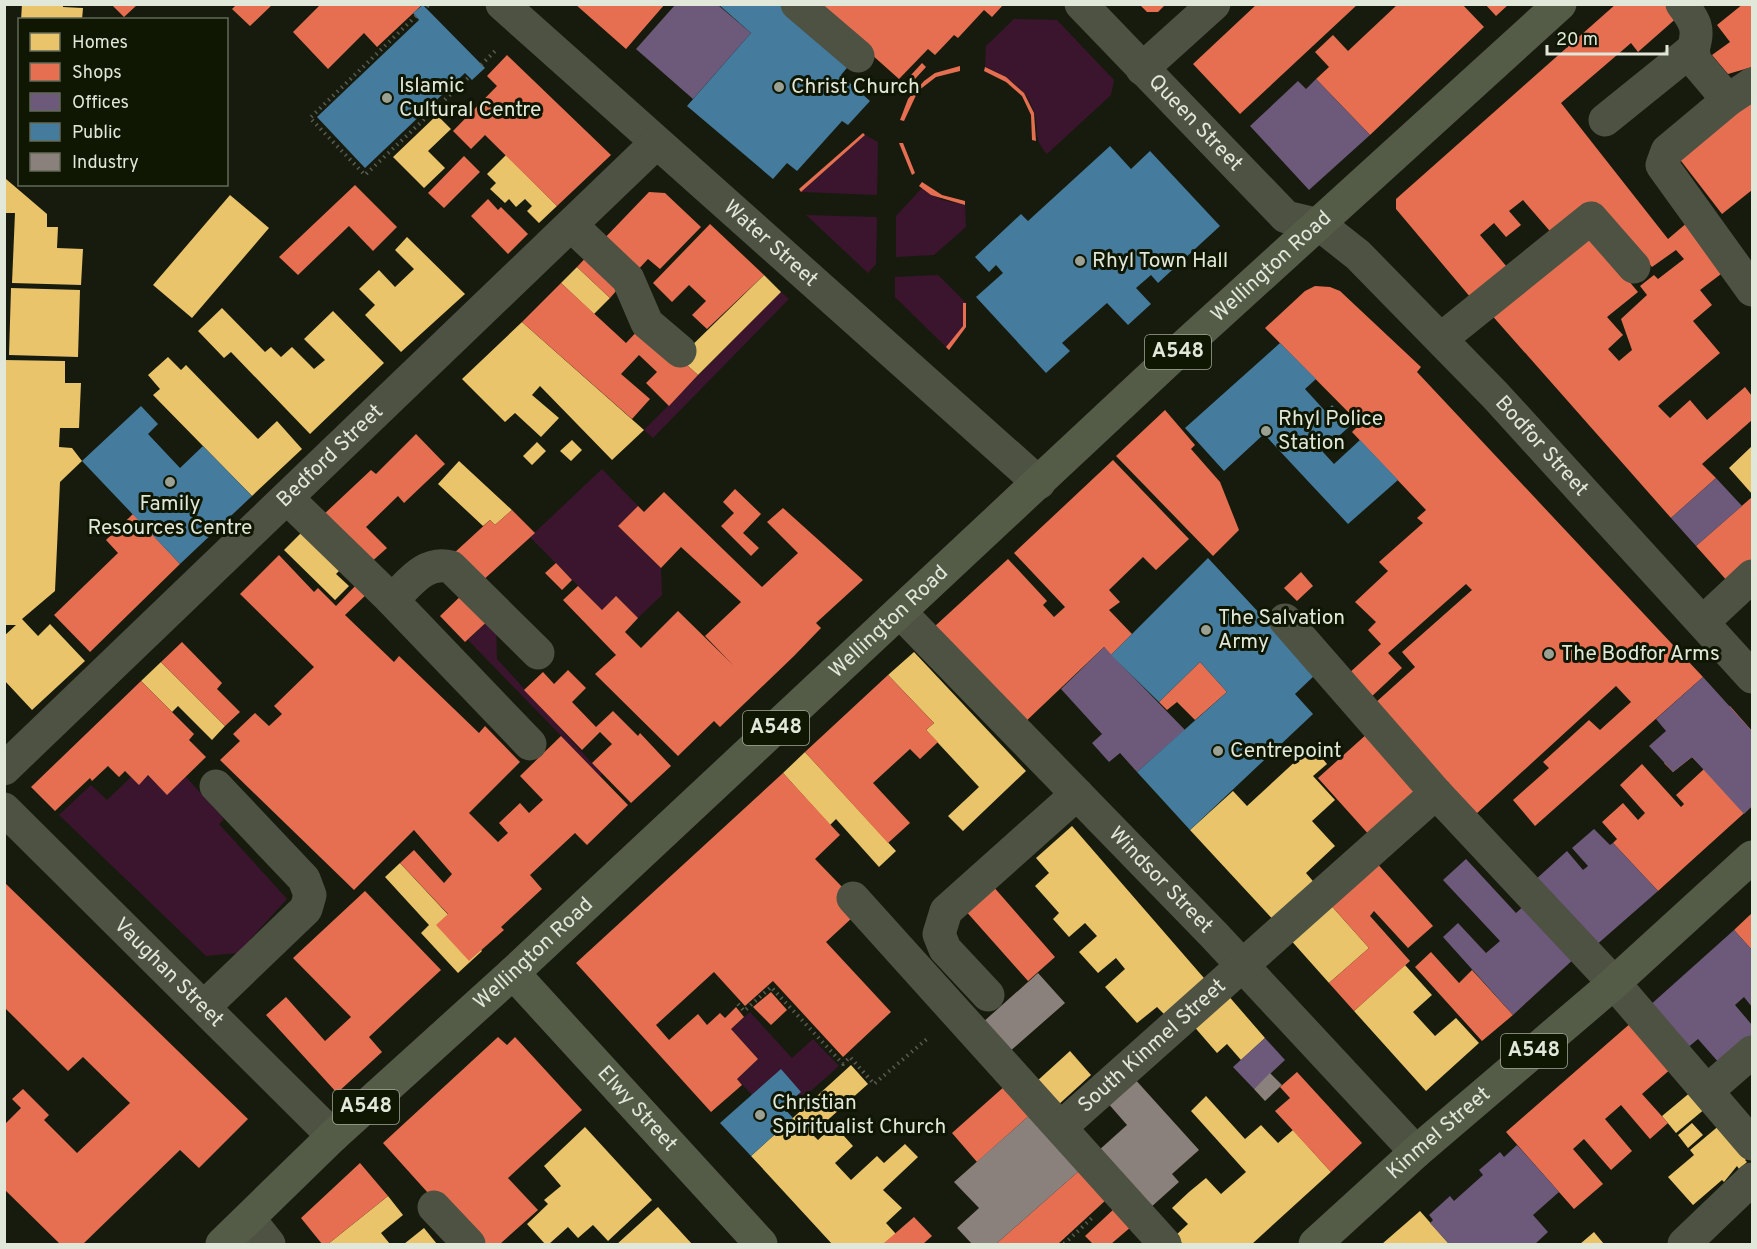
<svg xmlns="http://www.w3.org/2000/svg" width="1757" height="1249" font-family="Overpass,sans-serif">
<rect width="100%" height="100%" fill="#171b0e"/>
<path fill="#3a152d" d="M1014,19L1057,20L1114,80L1111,95L1047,154C1033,138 1039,134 1035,115C1029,90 1007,76 985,67L986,46Z
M865,135L878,142L877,195L801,192Z
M922,188L942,200L965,205L966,227L934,255L896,257V216Z
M806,215L877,217L876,264L868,273Z
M938,275L966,303V327L949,350L895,297V277Z
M781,292L789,299L653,438L644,430Z
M602,469L638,506L618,526L661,568L662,595L638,618L616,596L602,610L530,537Z
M493,616L496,624L497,659L602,774L600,776L468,640Z
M148,775L167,794L186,777L224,819L219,824L287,899L238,953L206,956L59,815L91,785L107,800L131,777L139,784Z
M750,1012L792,1058L813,1039L839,1066L787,1112L783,1107L800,1092L752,1095L737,1079L758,1059L731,1029Z"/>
<path fill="#e9c46a" d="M22,4H63V7L83,8L82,20H21Z
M437,115L451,129L428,151L445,168L424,188L393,157Z
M506,155L557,206L539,223L527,211L532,206L525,199L516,207L509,199L505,203L490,189L496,183L487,174Z
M6,179L47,214V227H58L57,248L83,249L81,285L12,283L15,213H5Z
M230,195L269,228L192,318L153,285Z
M407,237L465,294L401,352L365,315L375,305L359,289L379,270L395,287L414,269L395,250Z
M577,267L610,298L594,314L561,283Z
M764,275L781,292L698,375L679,358Z
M11,288L80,290L78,357L9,355Z
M222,308L265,352L271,347L281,357L292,347L314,369L325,360L304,339L333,311L384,363L310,434L231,352L224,358L198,331Z
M522,322L644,430L612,460L540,386L532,395L559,418L541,437L515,413L505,422L462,379Z
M168,357L181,370L186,365L258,439L277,421L302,449L252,496L153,395L160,389L148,375Z
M4,360L65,361V383H81L79,428H60L59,447L72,448L82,461L60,482L55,591L22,619L38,636L50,624L85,661L32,710L4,680V636L16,625H4Z
M572,440L582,450L571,461L560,451Z
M537,442L546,451L532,465L523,456Z
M1752,446V494L1729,468Z
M459,461L512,510L495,525L490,520L483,526L438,484Z
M306,528L344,566L336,574L349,586L335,600L284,550Z
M914,652L1026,771L963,831L948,816L979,787L926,730L934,723L888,675Z
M161,662L225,726L212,740L178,706L172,712L141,681Z
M1312,746L1327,764L1313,776L1335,800L1312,821L1335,846L1306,873L1318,887L1278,925L1190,830L1233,791L1247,806Z
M805,752L896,851L879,867L836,819L830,825L783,773Z
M1072,826L1210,985L1169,1019L1157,1007L1137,1023L1105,987L1125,969L1116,958L1098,973L1079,952L1097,936L1085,923L1069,937L1053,919L1059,913L1035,886L1049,873L1036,858Z
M400,863L482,951L458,973L421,933L429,925L385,877Z
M1328,902L1369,948L1329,983L1288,937Z
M1405,965L1432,995L1413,1012L1435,1036L1456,1018L1479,1043L1426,1091L1354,1011Z
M1226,993L1265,1038L1241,1060L1227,1044L1217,1053L1191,1023Z
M1070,1051L1091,1075L1057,1106L1036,1082Z
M851,1065L868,1084L812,1134L818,1140L834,1125L853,1146L835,1163L851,1180L877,1156L884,1163L905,1144L918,1157L883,1190L902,1208L886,1223L896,1234L883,1244H832L751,1156Z
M1692,1091L1706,1108L1676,1133L1662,1116Z
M1206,1096L1245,1139L1261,1125L1278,1143L1293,1130L1331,1172L1252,1244H1183L1175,1236L1188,1224L1172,1208L1189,1192L1206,1178L1221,1194L1246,1172L1191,1111Z
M1692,1123L1703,1135L1688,1148L1678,1135Z
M1721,1124L1749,1156L1745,1160L1747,1162L1739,1169L1737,1166L1724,1182L1722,1180L1693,1205L1668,1177L1694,1155L1690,1150Z
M585,1127L652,1200L608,1241L593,1225L578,1238L568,1227L549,1244H545L527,1224L548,1204L544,1200L561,1186L544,1166Z
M388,1196L403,1215L381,1233L390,1244H328Z
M658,1207L692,1244H617Z
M1420,1211L1449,1244H1382L1390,1237Z
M424,1228L437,1244H404Z
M1594,1232L1604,1244H1580Z"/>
<path fill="#e76f51" d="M237,4H273L250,26L232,9Z
M321,4H423L377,47L364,33L328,69L293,32Z
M575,4H665L626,49Z
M815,4H1004L992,17L984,10L958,38L954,35L935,55L928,49L899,79Z
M1139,4H1166L1158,12H1147Z
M1257,4H1358L1240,114L1193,64Z
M1398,4H1462L1484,27L1370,135L1316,79L1329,67L1315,52L1333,35L1348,51Z
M1485,4H1509L1496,16Z
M1616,4H1671L1680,15L1638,52L1631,43L1561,103L1668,239L1688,222L1725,271L1700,290L1712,305L1693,321L1720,353L1658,406L1670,418L1690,400L1707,420L1745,387L1752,396V420L1702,464L1716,478L1671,518L1489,312L1588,232L1638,292L1607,317L1623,335L1608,349L1619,361L1632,350L1621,319L1647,295L1640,286L1654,275L1658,279L1684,259L1676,250L1652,267L1596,202L1555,237L1523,200L1509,211L1521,225L1506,237L1494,223L1480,235L1507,267L1471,298L1396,209V199Z
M1743,4H1752V67L1728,74L1712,55L1730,42L1717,25Z
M112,5H137L124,17Z
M507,55L611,155L557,206L485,135L471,149L453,131L497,86L487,76Z
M922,63L926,67L915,79L911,75Z
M960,66V71L936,77L918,91L904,121L900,120L908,99L924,81L935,73Z
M985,67L1006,77L1024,93L1034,113L1036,141L1032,140L1031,115L1022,96L1006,82L984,71Z
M1752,100V190L1722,214L1678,157Z
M863,133L865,135L801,192L799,189Z
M899,143H903L915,173L912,175Z
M464,156L480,172L444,208L428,193Z
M922,182L942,195L965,201V205L931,195L919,186Z
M355,185L397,227L373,251L349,226L298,275L279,257Z
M649,192L665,193L701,227L660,269L648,259L633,275L599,244Z
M488,199L498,210L501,207L528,234L508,254L471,216Z
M710,224L764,275L707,329L692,315L706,301L689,285L672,302L653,283Z
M592,251L624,282L610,298L577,267Z
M561,283L626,343L643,325L698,375L669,406L646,383L657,372L639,355L621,374L650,399L632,419L522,322Z
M1315,286L1330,287L1340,291L1421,367L1417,372L1703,677L1535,826L1513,800L1549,768L1543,762L1589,720L1600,730L1631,702L1616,686L1475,815L1374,704L1415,667L1402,652L1472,590L1466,584L1388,653L1402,668L1369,699L1347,675L1381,644L1368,630L1376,622L1355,602L1388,571L1379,562L1423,523L1417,518L1426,510L1352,432L1360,424L1265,328L1305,291Z
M963,303H966V327L949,350L946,347L963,326Z
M1165,410L1195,445L1191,449L1220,482L1239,530L1213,556L1116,456Z
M416,434L445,464L404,503L398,496L366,527L387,548L369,564L322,516L371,470L376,474Z
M1113,460L1189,539L1156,570L1143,557L1109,590L1120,602L1109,610L1132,634L1111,655L1104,647L1022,725L934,627L1008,559L1047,601L1043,605L1054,617L1065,607L1014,553Z
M735,489L761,514L743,533L759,548L751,556L721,526L734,513L723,502Z
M664,492L762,587L798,553L767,522L783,508L863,580L816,623L821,628L794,656L720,727L714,721L678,756L595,674L616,655L563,600L578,586L602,610L616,596L638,618L625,632L641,648L678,611L733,665L705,636L741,602L681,547L661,568L618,526L638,506L644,512Z
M1752,497V562L1729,583L1696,546Z
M512,510L535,533L481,582L453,554L490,520L495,525Z
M133,514L180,564L90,652L54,615L118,553L106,540Z
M279,555L314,592L318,588L336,606L359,582L369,592L345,615L394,662L399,656L479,733L485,726L520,762L469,813L498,842L508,833L499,823L520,803L529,813L543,800L520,776L561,736L628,805L587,845L575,833L530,875L542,889L501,927L504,930L469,961L436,925L448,914L400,863L414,850L444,883L452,874L414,830L354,890L220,760L240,741L233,734L255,713L269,726L282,714L274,706L314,667L240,594Z
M556,563L572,580L562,590L545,573Z
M1301,572L1313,586L1297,601L1284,588Z
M467,590L493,616L465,642L440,616Z
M182,642L222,683L217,689L240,712L225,726L161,662Z
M1200,662L1227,692L1195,720L1177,702L1167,710L1159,702Z
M568,670L586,688L572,702L596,727L613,711L638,736L640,733L671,766L631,803L592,763L612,744L600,732L582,750L524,690L543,672L554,684Z
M888,675L934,723L926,730L938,742L920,759L910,749L873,783L910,823L888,843L805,752Z
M141,681L194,734L189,740L206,757L167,795L148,775L139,785L125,771L119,777L108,766L92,781L90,778L55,811L31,787Z
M1730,706L1752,731V806L1658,891L1613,843L1617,839L1602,822L1623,803L1638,820L1645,813L1620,785L1642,764L1681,807L1684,804L1676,795L1704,769L1692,757L1673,772L1664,763Z
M1368,733L1421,793L1371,837L1318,778Z
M783,773L840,835L815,859L846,891L837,900L853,917L826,942L891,1012L843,1057L773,981L745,1006L714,972L656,1025L669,1040L698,1014L707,1025L720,1013L725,1018L736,1007L744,1017L731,1029L758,1059L737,1079L742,1085L711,1112L576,963Z
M1374,860L1433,926L1408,948L1374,911L1370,916L1410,961L1354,1011L1329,983L1369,948L1328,902Z
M4,882L248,1119L199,1168L180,1150L83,1244H60L4,1189V1125L21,1108L12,1099L23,1089L49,1115L44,1120L77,1153L130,1103L83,1057L68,1071L4,1007Z
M992,885L1055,957L1028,981L964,909Z
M365,891L441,970L369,1037L382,1052L337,1093L266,1015L286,997L325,1041L351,1017L293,958Z
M1752,913V950L1734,930Z
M1431,952L1459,983L1472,970L1513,1015L1482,1041L1415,967Z
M771,992L787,1010L771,1025L753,1007Z
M1632,1022L1672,1068L1642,1094L1668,1123L1650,1139L1621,1105L1605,1119L1632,1151L1611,1170L1584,1139L1573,1149L1603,1184L1574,1209L1506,1132Z
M498,1037L507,1045L515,1037L582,1110L508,1178L538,1210L500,1244H474L383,1143Z
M1297,1072L1362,1143L1331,1172L1275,1111L1290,1098L1280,1087Z
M1006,1085L1031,1114L977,1162L952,1133Z
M360,1163L388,1196L328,1244H322L301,1218Z
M1080,1170L1107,1199L1058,1244H996Z
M1115,1208L1132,1226L1111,1244H1093L1085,1236Z
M914,1217L932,1236L923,1244H883Z"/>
<path fill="#6d597a" d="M675,5H718L751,33L693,99L636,49Z
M1316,79L1370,135L1309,190L1250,126L1298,81L1306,89Z
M1716,478L1742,506L1696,546L1671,518Z
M1104,647L1185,730L1137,772L1120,753L1109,762L1092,743L1102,734L1061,689Z
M1703,677L1752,731V806L1744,814L1692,757L1673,772L1649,746L1666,731L1656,719Z
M1594,829L1610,845L1613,843L1658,891L1594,947L1534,881L1567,851L1583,870L1588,866L1572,848Z
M1466,859L1516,913L1526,904L1576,957L1513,1015L1443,937L1458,923L1486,953L1500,941L1443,880Z
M1734,930L1752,950V1007L1744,997L1735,1005L1752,1025V1036L1720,1064L1698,1039L1686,1049L1648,1007Z
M1265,1038L1285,1060L1254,1089L1233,1067Z
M1517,1145L1559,1192L1533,1215L1548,1232L1535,1244H1449L1430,1223L1433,1220L1429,1215L1450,1196L1454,1201L1483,1175L1479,1170L1500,1152L1504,1157Z"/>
<path fill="#457b9d" d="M718,4H786L851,63L841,75L870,101L848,125L842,121L797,171L787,163L773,179L687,106L751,33Z
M423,5L485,68L472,80L465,73L365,168L317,117L419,20L413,13Z
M1110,146L1131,169L1150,151L1220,226L1158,283L1151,275L1136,288L1151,304L1128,325L1107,303L1062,343L1070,351L1046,373L976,297L1003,273L996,265L989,272L975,257L1021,214L1028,221Z
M1280,343L1316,379L1305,389L1326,412L1332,405L1350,426L1322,451L1334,464L1360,440L1398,480L1348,524L1264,434L1224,471L1185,428Z
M141,406L158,424L148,434L180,468L203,446L252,496L180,564L82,461Z
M1208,558L1316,674L1295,694L1313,714L1190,830L1137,772L1227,692L1200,662L1159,702L1111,655Z
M781,1069L801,1092L783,1107L793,1118L751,1156L720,1123Z"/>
<path fill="#8a817c" d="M1038,973L1065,1003L1008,1053L982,1023Z
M1270,1073L1282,1085L1265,1101L1254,1089Z
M1133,1077L1199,1150L1172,1174L1179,1182L1150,1208L1098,1151L1127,1125L1106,1101Z
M1031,1114L1080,1170L996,1244H972L957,1228L979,1208L954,1182Z"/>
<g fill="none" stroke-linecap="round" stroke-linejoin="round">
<path stroke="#585d51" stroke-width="4" stroke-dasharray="1.5 4.5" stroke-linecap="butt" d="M427,7L429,4
M416,16L310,118L365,175L469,77
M481,65L498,48
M738,1004L744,1011L771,987L843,1064L850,1057L874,1084L928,1038
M1064,1244L1092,1218"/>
<g stroke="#4d5243" stroke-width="33">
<path id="s1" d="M502,4L1039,483"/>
<path d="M797,4L858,56"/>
<path id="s2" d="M1081,4L1286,217L1320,225L1358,255L1495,395L1752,677"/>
<path d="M1693,49L1695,61L1728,100"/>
<path d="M1142,69L1214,4"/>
<path d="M1752,84L1728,100L1667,151L1662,165L1752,290"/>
<path d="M1605,120L1693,49C1700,29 1695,21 1682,4"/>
<path d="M571,225L628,279L647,323L680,351"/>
<path d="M1441,339L1591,218L1634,267"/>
<path d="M287,498L392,600L530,744"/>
<path d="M392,600C410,583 425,560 451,567L538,653"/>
<path id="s3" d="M900,612L1214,935L1416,1152"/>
<path d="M1285,620L1436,793L1614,983L1752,1144"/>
<path d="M1703,622L1752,576"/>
<path id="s4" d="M4,769L656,143"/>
<path id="s5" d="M4,809L333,1136"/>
<path d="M853,898L1165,1244"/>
<path d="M988,995L945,949L939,934L946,911L1077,794"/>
<path d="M204,1007L306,909L310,895L304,879L216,786"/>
<path d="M1707,1091L1752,1052"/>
<path id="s6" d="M1061,1127L1436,793"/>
<path d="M434,1207L469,1244"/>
<path d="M250,1220L269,1244"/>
<path d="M1684,1244L1752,1179"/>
</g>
<g stroke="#545c48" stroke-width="33">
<path id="s7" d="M513,973L761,1244"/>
<path id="s8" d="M222,1244L333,1136L513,973L1172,357L1560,4"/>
<path id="s9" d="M1315,1244L1416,1152L1614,983L1752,857"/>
</g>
</g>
<g fill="#9aa092" stroke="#0f1602" stroke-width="2">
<circle cx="779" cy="87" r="6"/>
<circle cx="387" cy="98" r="6"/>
<circle cx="1080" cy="261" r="6"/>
<circle cx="1266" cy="431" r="6"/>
<circle cx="170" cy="482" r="6"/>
<circle cx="1206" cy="630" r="6"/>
<circle cx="1549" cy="654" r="6"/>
<circle cx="1218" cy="751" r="6"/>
<circle cx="760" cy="1115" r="6"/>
</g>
<g text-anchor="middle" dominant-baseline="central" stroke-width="6" stroke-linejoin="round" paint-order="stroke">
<g fill="#0f1602" stroke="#a2a898" stroke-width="1.5">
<rect x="1145" y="335" width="66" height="34" rx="4.5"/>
<rect x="743" y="711" width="66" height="34" rx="4.5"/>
<rect x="1501" y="1034" width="66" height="34" rx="4.5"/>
<rect x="333" y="1090" width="66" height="34" rx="4.5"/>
</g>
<g font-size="20" font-weight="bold" fill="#e1e7d9">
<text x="1178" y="352">A548</text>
<text x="776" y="728">A548</text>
<text x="1534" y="1051">A548</text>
<text x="366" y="1107">A548</text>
</g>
<g font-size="21" fill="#e1e7d9" stroke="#0f1602" text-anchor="start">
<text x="399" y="86">Islamic<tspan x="399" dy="24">Cultural Centre</tspan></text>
<text x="791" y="87">Christ Church</text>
<text x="1092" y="261">Rhyl Town Hall</text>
<text x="1278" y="419">Rhyl Police<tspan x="1278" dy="24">Station</tspan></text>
<text x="170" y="504" text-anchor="middle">Family<tspan x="170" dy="24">Resources Centre</tspan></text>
<text x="1218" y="618">The Salvation<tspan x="1218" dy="24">Army</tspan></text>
<text x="1561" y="654">The Bodfor Arms</text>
<text x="1230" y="751">Centrepoint</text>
<text x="772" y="1103">Christian<tspan x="772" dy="24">Spiritualist Church</tspan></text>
</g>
<g font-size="21" fill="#e1e7d9" stroke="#0f1602">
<text stroke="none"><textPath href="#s2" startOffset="165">Queen Street</textPath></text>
<text stroke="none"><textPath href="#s1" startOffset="360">Water Street</textPath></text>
<text stroke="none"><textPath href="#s8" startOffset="1434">Wellington Road</textPath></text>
<text stroke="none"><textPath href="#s2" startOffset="644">Bodfor Street</textPath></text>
<text stroke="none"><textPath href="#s4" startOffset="452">Bedford Street</textPath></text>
<text stroke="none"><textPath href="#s8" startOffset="912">Wellington Road</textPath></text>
<text stroke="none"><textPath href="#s3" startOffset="374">Windsor Street</textPath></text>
<text stroke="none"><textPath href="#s8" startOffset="426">Wellington Road</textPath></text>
<text stroke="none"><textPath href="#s5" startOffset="232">Vaughan Street</textPath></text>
<text stroke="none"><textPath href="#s6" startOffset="122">South Kinmel Street</textPath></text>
<text stroke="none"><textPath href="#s7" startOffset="184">Elwy Street</textPath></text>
<text stroke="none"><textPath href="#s9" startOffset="166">Kinmel Street</textPath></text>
</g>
</g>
<rect width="1757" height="1249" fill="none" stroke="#e1e7d9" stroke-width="12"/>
<rect x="18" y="18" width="210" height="168" fill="#0f1602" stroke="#636a58" stroke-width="1.5"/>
<rect x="30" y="33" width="30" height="18" fill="#e9c46a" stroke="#636a58" stroke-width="1.5"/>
<text x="72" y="48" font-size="18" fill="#e1e7d9">Homes</text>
<rect x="30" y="63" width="30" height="18" fill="#e76f51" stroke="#636a58" stroke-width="1.5"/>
<text x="72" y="78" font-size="18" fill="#e1e7d9">Shops</text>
<rect x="30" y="93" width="30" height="18" fill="#6d597a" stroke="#636a58" stroke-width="1.5"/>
<text x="72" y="108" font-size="18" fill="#e1e7d9">Offices</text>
<rect x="30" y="123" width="30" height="18" fill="#457b9d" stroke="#636a58" stroke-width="1.5"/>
<text x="72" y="138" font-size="18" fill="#e1e7d9">Public</text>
<rect x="30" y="153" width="30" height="18" fill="#8a817c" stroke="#636a58" stroke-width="1.5"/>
<text x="72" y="168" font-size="18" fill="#e1e7d9">Industry</text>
<path d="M1547 45v9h120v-9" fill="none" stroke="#e1e7d9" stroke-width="3"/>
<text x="1556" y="45" font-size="18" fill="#e1e7d9" stroke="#0f1602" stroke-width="4.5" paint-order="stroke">20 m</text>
</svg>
